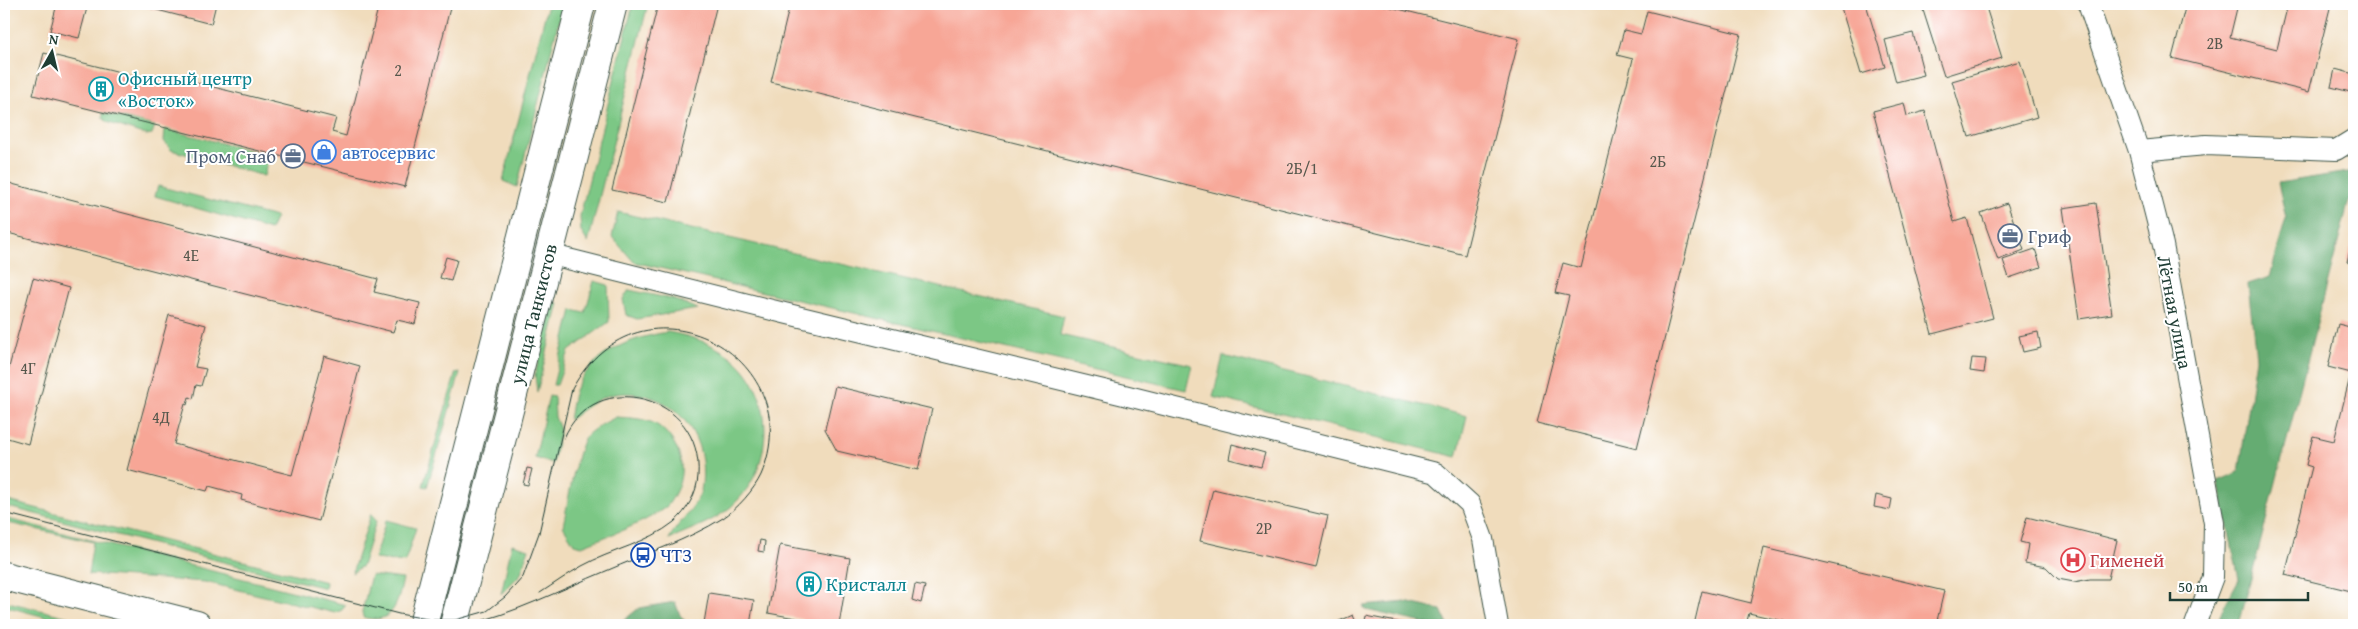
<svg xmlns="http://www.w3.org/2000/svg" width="2358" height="629" font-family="'Gentium Book Plus',serif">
<rect width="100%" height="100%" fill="#fff"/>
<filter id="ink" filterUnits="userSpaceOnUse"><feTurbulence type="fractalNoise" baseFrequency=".02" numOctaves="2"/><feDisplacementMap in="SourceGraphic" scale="10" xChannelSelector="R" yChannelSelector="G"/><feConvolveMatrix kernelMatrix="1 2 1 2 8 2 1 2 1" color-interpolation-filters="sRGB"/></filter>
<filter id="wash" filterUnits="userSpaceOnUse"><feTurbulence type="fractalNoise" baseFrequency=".0096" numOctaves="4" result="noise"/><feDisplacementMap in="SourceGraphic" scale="20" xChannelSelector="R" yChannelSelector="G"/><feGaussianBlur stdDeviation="1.12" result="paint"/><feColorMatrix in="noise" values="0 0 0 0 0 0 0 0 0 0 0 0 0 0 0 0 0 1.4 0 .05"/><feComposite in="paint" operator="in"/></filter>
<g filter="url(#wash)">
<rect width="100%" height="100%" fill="#f0dcbc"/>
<path fill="#7cc785" stroke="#4e825c" d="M548,4H563L517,187L503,181Z
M633,4H648L588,243L581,231L580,216Z
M103,113L155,126L152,134L146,135L107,122L103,118Z
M165,129L269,155L264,176L171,150L164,141Z
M158,186L276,217L270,230L155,196Z
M618,212L1064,316L1060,335L1192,365L1186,390L634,262L612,237Z
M594,281L608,285L609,322L569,351L557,385H553L572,310L585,313Z
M629,290L672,299L698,309L637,319L626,315L623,299Z
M553,302L559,303L537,392L535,375Z
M668,332C691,336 712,343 731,357C775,391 775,461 738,500C720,520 693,528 669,539C678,522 695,509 701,491C703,482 703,470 702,461C696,417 659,388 615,394C597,397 583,410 569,420C571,410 572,396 577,386C596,351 630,338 668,332Z
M1223,356L1467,416L1457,457L1213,397Z
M456,372L460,373L427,487L423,486Z
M549,396L554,397L555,417L560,429L553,463L535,458Z
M616,417C630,418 649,418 660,427C681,444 688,471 674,495C672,499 669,504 666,507C642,525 609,535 582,546L574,544L563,526C567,507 576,453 584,439C591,429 605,423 616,417Z
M4,500L326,582L325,588L4,506Z
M371,514L376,521L362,566L352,573Z
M4,518L346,605L342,610L335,613L205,582L88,574L93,542L4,522Z
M386,520L416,528L405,562L374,559Z
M512,544L529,549L520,575L501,594Z
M371,575L403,579C398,603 393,626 363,617L362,612Z
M4,601L72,618L76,625L4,606Z"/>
<path fill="#65ac72" stroke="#427453" d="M2354,171V181L2239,625H2217L2222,610L2239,579L2218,481L2239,472L2256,358L2248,284L2270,277L2286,218L2278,183Z
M675,602L680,615L688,625H622L623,621L639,608Z
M1405,602L1441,610L1448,625H1432L1366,610L1363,606Z"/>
<g id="blocks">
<path fill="#f7a696" d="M57,4H88L79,38L50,31Z
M134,4H216L211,24Z
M379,4H451L405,187L33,95L44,53L168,84L170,76L336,118L332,132L346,136Z
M658,4H717L668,202L612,190Z
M790,4H1378L1519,39L1465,255L771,82Z
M1840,4H1866L1885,67L1861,74Z
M1933,4H1985L2002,58L1944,76L1922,7Z
M2186,4H2238L2230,37L2277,49L2288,4H2331L2309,92L2172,58Z
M1647,11L1741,34L1637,448L1537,423L1569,296L1555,293L1563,263L1581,268L1633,59L1617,55L1624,30L1641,34Z
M1913,33L1924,75L1896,82L1885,40Z
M2020,61L2037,117L1969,137L1952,81Z
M2335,69L2354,74V93L2331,87Z
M1904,103L1907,116L1925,111L1954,222L1967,218L1993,318L1932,334L1873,111Z
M4,178L12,184L378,279L374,292L420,303L415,324L397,320L393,332L4,232Z
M2007,203L2024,250L1998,260L1981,213Z
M2096,203L2112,314L2079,319L2063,208Z
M2354,235V264L2347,262Z
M2035,249L2041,267L2009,278L2003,260Z
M446,257L457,260L451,281L440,278Z
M33,278L69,288L28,444L4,437V386Z
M169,315L206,325L195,367L206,369L201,386L196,385L193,399L189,397L187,405L185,404L174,444L276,471L292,475L324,356L360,366L319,521L241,500L242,495L209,486L207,491L127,470Z
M2338,324L2354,328V577L2351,591L2285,575L2312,467L2306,465L2313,436L2334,441L2351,373L2328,367Z
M2038,332L2041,348L2023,352L2019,336Z
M1972,358L1986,359L1984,373L1970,371Z
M835,386L932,409L918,470L837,451L825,429Z
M1232,444L1265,453L1261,467L1229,459Z
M527,468L532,469L528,485L523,484Z
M1213,489L1328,516L1316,568L1200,541Z
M1876,495L1892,499L1890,510L1874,507Z
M2027,517L2117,540L2108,579H2090L2074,582L2058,579L2046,567L2025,563L2028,544L2020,542Z
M760,540L765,541L764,552L758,551Z
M780,545L850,558L839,625H819L817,622L768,613Z
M1764,548L1944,591L1936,625H1800L1749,613L1746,625H1694L1702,591L1751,603Z
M915,584L925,586L921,603L912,600Z
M709,593L754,600L750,625L704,623Z
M1353,615L1357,625H1330Z
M1366,616L1407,624V625H1364Z"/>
</g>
</g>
<g filter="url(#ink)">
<use href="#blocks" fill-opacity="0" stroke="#3e5548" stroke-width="1"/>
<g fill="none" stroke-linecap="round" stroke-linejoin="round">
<g stroke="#3e5548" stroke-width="22">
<path id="minor" d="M2088,4L2139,151L2163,245L2214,523L2213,577L2195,625
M2139,151L2206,145L2336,150L2354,139
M548,254L784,313L1120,394L1436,473L1470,504L1483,539L1498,625"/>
</g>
<g stroke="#3e5548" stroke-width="30">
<path id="secondary" d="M4,576L197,625
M423,625L581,4
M454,625L613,4"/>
</g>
<use href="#minor" stroke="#fff" stroke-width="20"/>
<use href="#secondary" stroke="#fff" stroke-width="28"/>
<path stroke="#1f3d34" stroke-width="1" d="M4,513L399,614L433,620H455L487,611L505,597L523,577L539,533L572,389C641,262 812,358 761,475C754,490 737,509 723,518C688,540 645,554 606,571C560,590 514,614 465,625
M540,593C554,584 568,574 582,566C611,550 648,543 674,522C687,511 697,493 698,476C704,394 594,366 564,438"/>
</g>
</g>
<defs>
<g id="building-ring" transform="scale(1.25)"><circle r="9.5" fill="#fff" stroke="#0f9aa8" stroke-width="1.5"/><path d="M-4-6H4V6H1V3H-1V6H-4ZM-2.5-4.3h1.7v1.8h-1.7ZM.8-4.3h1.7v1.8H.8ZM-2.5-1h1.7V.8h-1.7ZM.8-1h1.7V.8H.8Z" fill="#0f9aa8"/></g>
<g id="shop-ring" transform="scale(1.25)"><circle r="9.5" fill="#fff" stroke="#3f7fe0" stroke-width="1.5"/><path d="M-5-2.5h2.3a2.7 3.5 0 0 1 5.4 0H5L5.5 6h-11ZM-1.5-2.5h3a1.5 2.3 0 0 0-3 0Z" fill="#3f7fe0"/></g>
<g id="office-ring" transform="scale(1.25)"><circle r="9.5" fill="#fff" stroke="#5c6f8a" stroke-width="1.5"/><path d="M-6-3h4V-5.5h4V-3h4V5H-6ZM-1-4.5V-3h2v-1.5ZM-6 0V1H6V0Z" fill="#5c6f8a"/></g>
<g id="bus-ring" transform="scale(1.25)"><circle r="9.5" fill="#fff" stroke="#1a4fb4" stroke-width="1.5"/><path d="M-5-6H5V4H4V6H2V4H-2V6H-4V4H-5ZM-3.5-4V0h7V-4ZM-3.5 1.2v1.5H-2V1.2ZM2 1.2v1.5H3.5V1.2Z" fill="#1a4fb4"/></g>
<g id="hospital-ring" transform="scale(1.25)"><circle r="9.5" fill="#fff" stroke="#e0444e" stroke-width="1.5"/><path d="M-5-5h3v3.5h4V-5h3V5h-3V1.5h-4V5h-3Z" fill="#e0444e"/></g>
</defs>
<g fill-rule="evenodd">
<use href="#building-ring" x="101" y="89"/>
<use href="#shop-ring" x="324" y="152"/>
<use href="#office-ring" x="293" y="156"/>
<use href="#office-ring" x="2010" y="236"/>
<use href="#bus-ring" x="643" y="555"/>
<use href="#hospital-ring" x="2073" y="560"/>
<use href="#building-ring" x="809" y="584"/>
</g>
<g text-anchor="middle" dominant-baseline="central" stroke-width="4" stroke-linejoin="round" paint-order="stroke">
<g font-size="16" fill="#55574c">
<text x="2215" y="43">2В</text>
<text x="398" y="70">2</text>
<text x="1658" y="161">2Б</text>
<text x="1302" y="168">2Б/1</text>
<text x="191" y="255">4E</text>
<text x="28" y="368">4Г</text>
<text x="161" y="417">4Д</text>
<text x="1264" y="528">2Р</text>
</g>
<g font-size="19" fill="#0d838f" stroke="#fff" text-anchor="start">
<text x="118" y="78">Офисный центр<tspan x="118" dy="22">«Восток»</tspan></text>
<text x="826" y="584">Кристалл</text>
</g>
<g font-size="19" fill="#366cbe" stroke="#fff" text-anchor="start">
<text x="342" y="152">автосервис</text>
</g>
<g font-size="19" fill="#4e5e75" stroke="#fff" text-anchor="end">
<text x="276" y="156">Пром Снаб</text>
<text x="2028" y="236" text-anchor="start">Гриф</text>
</g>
<g font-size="19" fill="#1f3d34" stroke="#fff">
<text transform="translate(2175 312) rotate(79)">Лётная улица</text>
<text transform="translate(533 314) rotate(-76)">улица Танкистов</text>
</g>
<g font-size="19" fill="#164399" stroke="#fff" text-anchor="start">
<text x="660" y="555">ЧТЗ</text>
</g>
<g font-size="19" fill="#be3a42" stroke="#fff" text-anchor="start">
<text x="2090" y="560">Гименей</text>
</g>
</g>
<rect width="2358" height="629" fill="none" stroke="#fff" stroke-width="20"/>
<g transform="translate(52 52) rotate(8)" stroke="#ffffff" stroke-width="4" paint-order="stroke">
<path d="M0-4L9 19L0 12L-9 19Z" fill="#1f3d34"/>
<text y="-8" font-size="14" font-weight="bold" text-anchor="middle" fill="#1f3d34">N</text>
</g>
<path d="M2170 592v8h138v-8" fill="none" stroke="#1f3d34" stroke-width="2.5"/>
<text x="2178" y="592" font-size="15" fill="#1f3d34" stroke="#ffffff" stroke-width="4" paint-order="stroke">50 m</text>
</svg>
